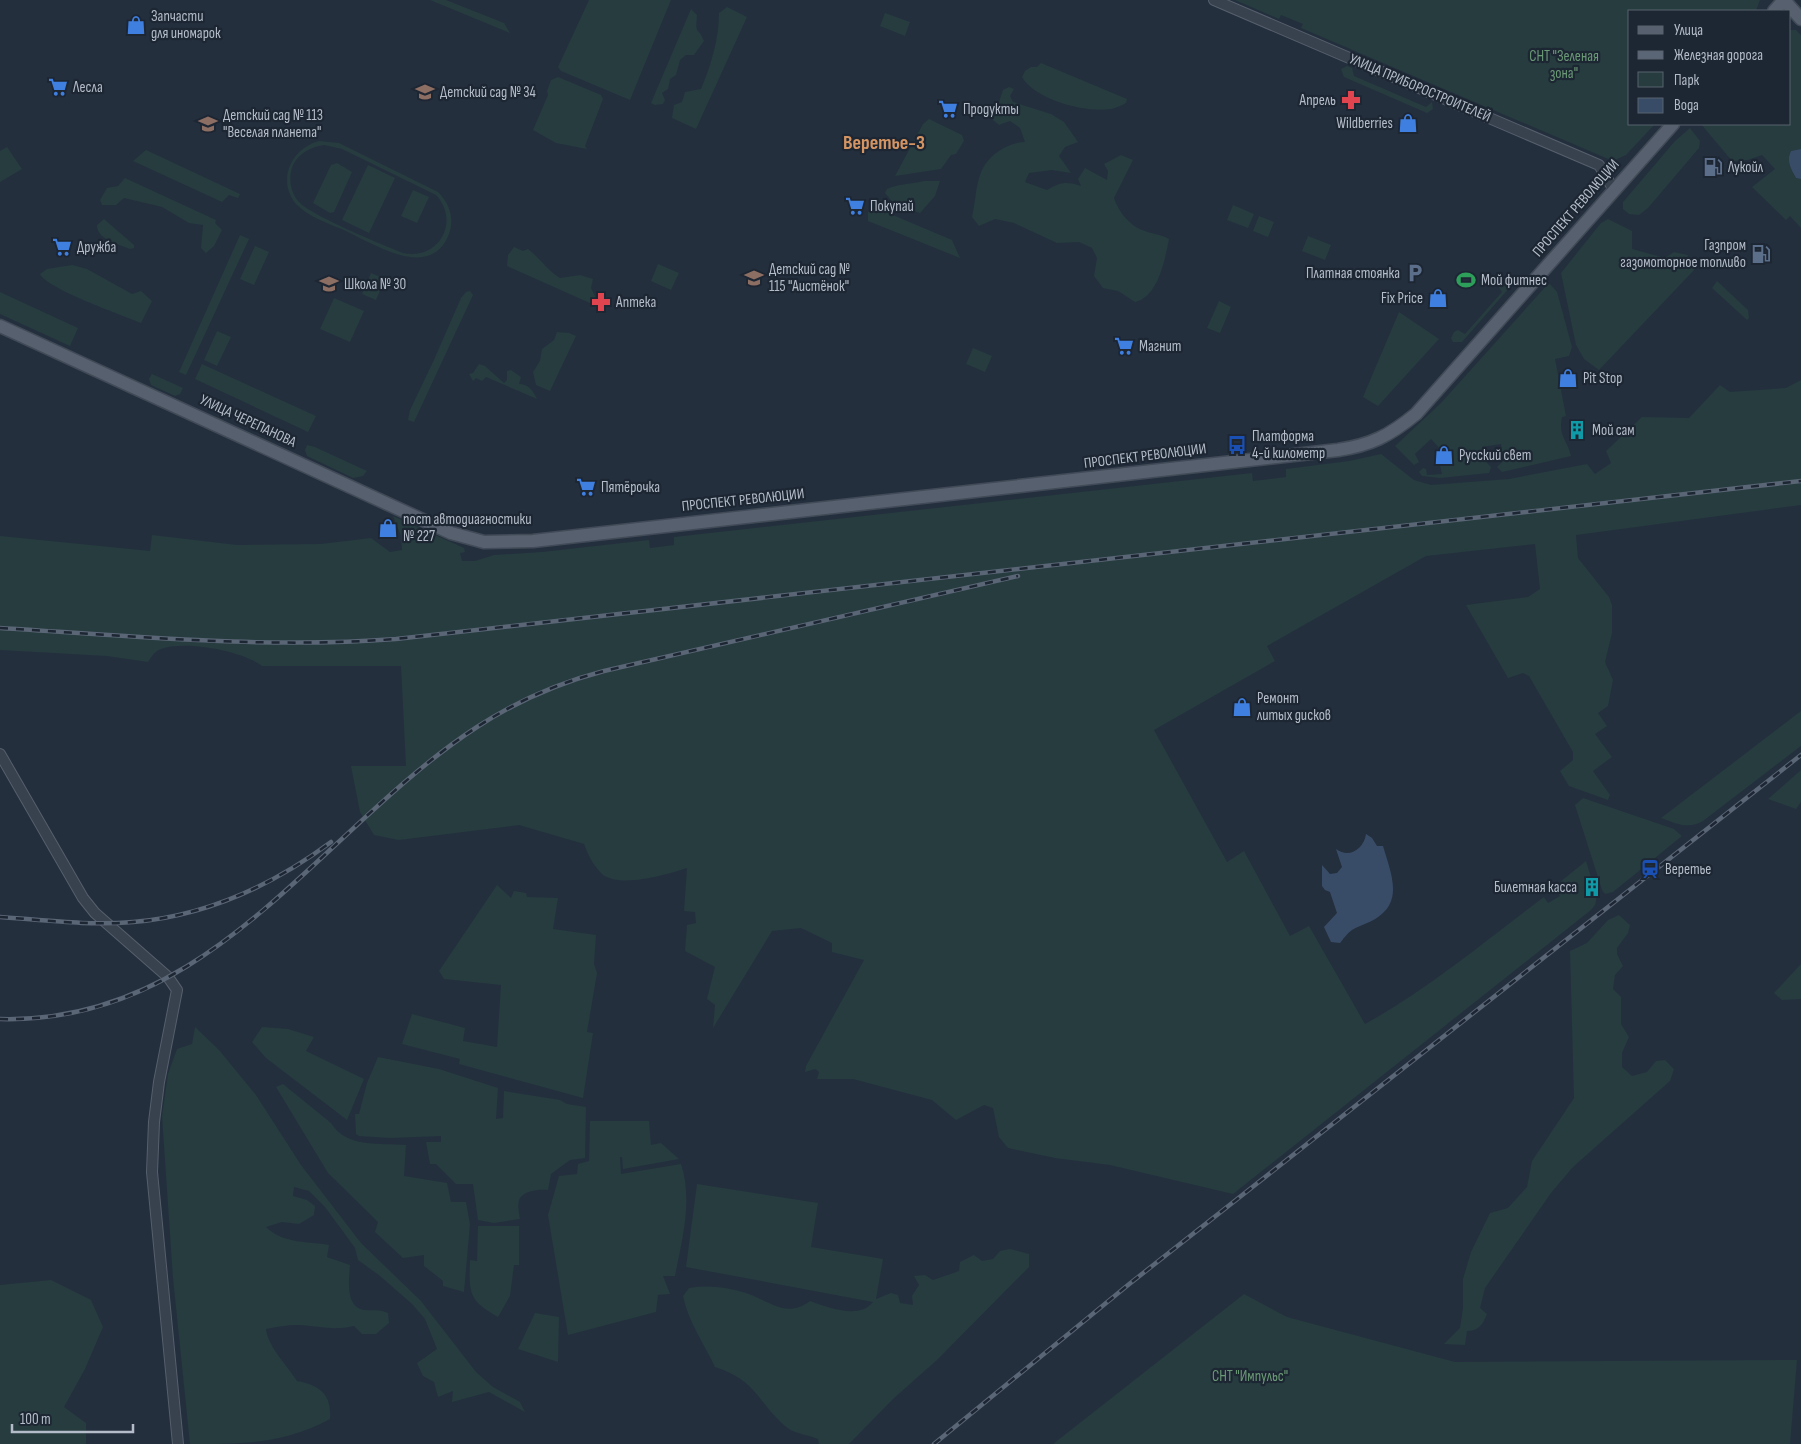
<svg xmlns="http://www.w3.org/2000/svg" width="1801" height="1444" font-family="'Sofia Sans Condensed',sans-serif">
<rect width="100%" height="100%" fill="#242f3e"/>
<path fill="#263c3f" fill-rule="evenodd" d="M430,0H446L504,23L510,33Z
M589,0H671L630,100L561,71L558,67Z
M1235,0H1760L1756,11H1630V124H1655L1626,155L1613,161L1301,28L1303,24L1281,15L1279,19Z
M727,7L747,17L696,129L672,118L674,105L682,102L685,92L701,89C711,65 719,39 719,13Z
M691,9L697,15C695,37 698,25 704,41L694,55H686L680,60L676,75L670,79L668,89L662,93L665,100L663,104L655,105L651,103Z
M885,13L910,22L905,36L880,26Z
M1790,30H1796L1801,35V149L1791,151C1786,161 1791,169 1796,178L1801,179V228L1790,216L1786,220L1752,187L1775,169L1762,155L1748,160L1732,161L1701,124H1790Z
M1041,63L1127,99L1126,103C1122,105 1116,108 1111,109C1086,113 1035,100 1022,77L1025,71L1031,67H1037Z
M1347,66L1352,68L1354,76L1426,107L1432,102L1433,109L1427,113L1344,77L1341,69Z
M558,77L601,95L603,99L585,146L587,149L556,143L533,130L548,95L547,91L551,80Z
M1009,87L1014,89L1010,96L1013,102L1051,114L1064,122L1078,142L1065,147L1059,156L1071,173L1052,170L1029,173L1025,182L1047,190C1059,182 1068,181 1081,186L1078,179L1085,168L1107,180L1108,171L1104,164L1121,155L1133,160L1114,198C1118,211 1129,225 1142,230C1152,234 1160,234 1169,239C1165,260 1158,297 1135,302L1118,291L1103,288L1094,276L1097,258L1092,248L1079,242L1057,243L1014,223L995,219L979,226L972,217C978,192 974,167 999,151C1007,146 1016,142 1025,142L1020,128L1010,121L999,125L993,120L1003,90Z
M929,119L962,135L964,141L956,154L951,155L941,169L895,176L923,124Z
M1690,128L1700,141L1699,148L1648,208L1639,215L1629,214L1623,209V202L1675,141Z
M319,141L339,143L438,192C449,203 455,218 449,234C431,281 375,245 346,231C330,224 308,217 296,204C276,180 292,148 319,141ZM324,145L342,149L436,195C461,222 438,261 403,253C383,245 310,215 299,202C290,192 288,177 293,165C299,153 311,147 324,145Z
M7,147L22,169L0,182V151Z
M146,150L240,194L238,198L229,195L222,202L133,161Z
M337,163L352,172L334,212L330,213L313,203L331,165Z
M368,165L395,178L369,233L342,220Z
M125,178L216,220L215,223L222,230L214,246L206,253L201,248L203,225L189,223L162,207L124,198L116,205H102L100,200L107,188L118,186Z
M924,181H940L935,196L920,213L894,204L885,193L887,189C898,184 912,184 924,181Z
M413,190L429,197L417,223L401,216Z
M1233,205L1254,214L1248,228L1227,220Z
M874,209L881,210L952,240L960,258L868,221V212Z
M1259,216L1274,222L1268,237L1253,231Z
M104,219L134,245V248L130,249C119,244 97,240 97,225Z
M1608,219L1632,231V249L1665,258L1674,252L1688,255L1687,259L1696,268L1599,370L1584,359L1576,345L1561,273L1601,223Z
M240,235L249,239L186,375L179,372Z
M1308,236L1331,245L1325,260L1302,251Z
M255,246L269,252L254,285L240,279Z
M514,247L523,251L528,249C540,258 546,269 560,278L580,275L593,279L591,288L596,298L592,304L507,266L508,255Z
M658,264L679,273L671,290L651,281Z
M72,265L87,269L132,294L141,291L152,301L141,323C122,315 47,289 40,274L47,269Z
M371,273L385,279L376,300L362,294Z
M1505,277L1511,280L1510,287L1462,342H1453L1451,338L1454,332L1458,330L1465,334L1502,292C1499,288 1496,285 1499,279Z
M1717,281L1748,310L1749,318L1747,320L1712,288Z
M1550,284L1557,292L1572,347L1569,356L1555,359L1566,416L1562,417C1558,436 1567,439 1571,456L1502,472L1497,467L1503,461L1501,444L1482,447L1483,459L1491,467L1489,473L1440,478L1422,476L1419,472L1423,468L1426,469L1427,475L1442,474L1437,453L1440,449L1431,439L1415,454L1419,462L1414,465L1395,446L1441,403L1547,285Z
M470,291L473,295L414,422L408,420L410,410L433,362L461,298L466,292Z
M0,292L78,328L70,346L0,314Z
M334,298L364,311L350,342L320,329Z
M1219,301L1231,307L1220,333L1207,328Z
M1399,312L1439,339L1378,406L1363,397Z
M217,331L231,337L217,366L204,360Z
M557,332L569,333L576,336L550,391L536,385L533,372L540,361L542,349L554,340Z
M973,348L992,356L985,372L966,364Z
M202,364L316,416L308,432L195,379Z
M479,364L485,366L504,383L507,380V371L511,370L521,377L519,384C529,384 533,391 537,399L486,377L482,381L476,378L473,381L469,374L473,373Z
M152,374L183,388L180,394L175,396L151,385L149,379Z
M1801,380V505L1576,535L1578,558L1609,597L1612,605V633L1605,662L1613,680L1608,706L1598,713L1607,726L1595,734L1612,757L1593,771L1610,795L1608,800L1569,786L1560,771L1573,760V752L1529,676L1523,673L1508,678L1466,605L1528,597L1540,589L1535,544L1426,556L1267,646L1275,661L1154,730L1227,862L1244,851L1290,936L1309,926L1365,1024C1429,989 1485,941 1544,897L1548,903L1560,896L1555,886L1586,861L1592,880L1587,883L1591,893L1595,892C1597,900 1597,904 1591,910L1233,1194L1110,1165L1055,1158L1008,1148L999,1137L993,1108L984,1105L956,1120L932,1100L853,1079H817L819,1072L815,1069L805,1072L806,1066L864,960L832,952V943L801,928L772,931L713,1028L715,1005L707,999L715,967L685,951L687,925L696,923L695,912L684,911L687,868C668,874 620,889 602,874C593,865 588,855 584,844L519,825L399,840L374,835L360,812L351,766H406L401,666H262C243,651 185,640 161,649C155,651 152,656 148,662L107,656L0,650V536L150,551L152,535L237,545L321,544L371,538L390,552L402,550L401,536L393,516L464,548L465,552L460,553L462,561H475L494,555L542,552L649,540L650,548L674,545V537L1252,473L1253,481L1286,477V469L1349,461L1381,454L1414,480L1431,485L1509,479L1587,464L1595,474L1611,463L1606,451L1642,417L1689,418L1720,385L1730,392L1786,388Z
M307,445L315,447L367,471L363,476L353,478L307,456L305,450Z
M1801,711V746L1703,821C1688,830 1675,823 1661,818Z
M1801,770V802L1796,809L1768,799Z
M1583,798L1674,829L1682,836L1613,892L1605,894L1602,890L1575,805Z
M497,885L511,898L514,891L526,893L527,897L558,898L553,929L596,935L594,964L597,973L587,1032L593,1033L583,1098L459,1064L460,1059L402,1044L412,1014L465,1028L463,1041L497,1047L501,985L444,979L439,971Z
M1619,915L1630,925L1628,933L1617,948V954L1623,966L1615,975L1613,989L1621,997V1024L1629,1037L1622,1053V1067L1632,1076L1647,1072L1656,1061L1665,1060L1674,1069L1670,1081L1573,1167L1551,1193L1485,1288L1480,1308L1487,1314C1483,1324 1479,1331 1467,1331L1465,1345L1444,1344L1460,1328L1463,1308V1279L1471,1252L1490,1213L1508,1208L1527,1187L1532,1161L1574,1098L1570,951L1587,943L1608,920Z
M1801,964V999L1782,1000L1774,993Z
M195,1027L219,1050L256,1095L301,1165L361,1243L421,1301L476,1372L493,1387L520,1402L525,1412L489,1392L452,1402L453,1391L438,1397L434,1382L423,1376L417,1363L437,1349L425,1319L412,1304L380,1276L358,1260L355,1248L325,1207L309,1191L294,1187L293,1196L307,1200L315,1206L314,1215L299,1224L282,1222L266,1227C284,1244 306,1241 329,1245L327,1257L350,1265C349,1279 345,1307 364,1310C373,1311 379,1309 388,1313L389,1323L376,1334H362L354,1326C334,1331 318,1326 298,1325C287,1325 276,1327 266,1329C268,1347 287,1365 297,1381C320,1385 332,1395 330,1419C283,1444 244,1444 190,1444L173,1278L162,1116L168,1074L177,1049L192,1044Z
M262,1027L288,1029L314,1037L306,1051L364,1079L347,1120L266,1058L252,1042Z
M378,1057L439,1069L498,1088L496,1119L503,1118L504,1091L560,1100L567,1104L586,1107L585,1158L570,1160L551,1174L548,1190C540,1189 526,1190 520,1198C517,1203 519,1214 520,1219L494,1223L478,1220L473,1184H456L436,1164H430L426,1142H441V1136L390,1138L359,1136L356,1134L355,1114H359L367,1083Z
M283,1084L331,1123C346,1148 380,1143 406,1145L404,1176L447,1183L451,1202H466L470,1224L464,1292L443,1286V1281L424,1266V1255L403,1258L375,1232L378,1222L328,1173L276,1087Z
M590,1121H649L651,1145L661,1143L679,1159L623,1169L622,1157H620L621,1174L681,1164C693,1200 682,1240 675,1276H663L670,1294L658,1295L656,1312L568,1335L548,1215L559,1176L577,1174L578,1164L589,1161Z
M697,1184L818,1203L811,1247L883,1259L876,1299L891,1293L898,1295L900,1303L913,1305L912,1296L919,1285L914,1276L925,1275L933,1280L959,1271L960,1262L974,1255L982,1261L993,1259L1000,1251L1010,1249L1029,1254V1267L937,1360L893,1399L849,1444H819L818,1439C810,1435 796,1434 789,1429C757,1404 759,1381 715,1367C704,1344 688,1321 683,1296L689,1288C708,1285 727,1287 746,1293C770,1301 786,1319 810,1301C827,1307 859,1320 873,1302L686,1267Z
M478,1226H519V1265H514L510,1296L498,1317C468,1300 469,1293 470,1260L477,1261Z
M51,1280L91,1300L103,1327L85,1369L64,1407L86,1423V1444H0V1285Z
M1244,1294L1287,1317L1455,1362L1797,1360L1790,1444H1053Z
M535,1313L559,1317L558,1362L518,1349Z"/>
<path fill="#394c67" d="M1801,149V179L1796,178C1791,169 1786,161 1791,151Z
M1366,834L1372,838L1377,846H1383C1392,877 1406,906 1367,923C1351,930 1352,928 1340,943L1331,942L1324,927L1337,913L1330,892L1325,890L1322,886V865L1330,874L1337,873L1342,867L1336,849C1349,859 1364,849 1366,834Z"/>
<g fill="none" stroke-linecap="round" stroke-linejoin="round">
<g stroke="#565f6c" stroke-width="12">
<path id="minor" d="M1214,0L1599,165L1614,190
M0,754L83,898L95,913L168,977L177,990L159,1082L154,1122L152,1172L178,1444"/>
</g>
<g stroke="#414a57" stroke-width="15">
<path id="major" d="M1774,11L1784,0L1801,19
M0,326L451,533L484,542L533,541L1338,450C1371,445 1389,436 1416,414L1673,124"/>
</g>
<use href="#minor" stroke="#38414e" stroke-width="10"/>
<use href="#major" stroke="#56606e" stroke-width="12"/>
<g stroke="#5a6575" stroke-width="4.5">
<path id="rail" d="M0,628C132,636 264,649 396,639L1801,481
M0,917C44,920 89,926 133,922C206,916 273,885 331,842
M0,1019C212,1025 320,829 477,727C517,701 558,683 604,671L1018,576
M934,1444L1128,1285L1801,755"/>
</g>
<use href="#rail" stroke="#1d2633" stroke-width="2.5" stroke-dasharray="8" stroke-linecap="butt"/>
</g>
<defs>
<g id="shop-bare" transform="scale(1.5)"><path d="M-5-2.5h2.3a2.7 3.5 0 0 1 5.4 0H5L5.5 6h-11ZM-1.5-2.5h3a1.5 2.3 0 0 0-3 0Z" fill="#3f7fe0" stroke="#1d2633" stroke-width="2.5" paint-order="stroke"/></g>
<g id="supermarket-bare" transform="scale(1.5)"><path d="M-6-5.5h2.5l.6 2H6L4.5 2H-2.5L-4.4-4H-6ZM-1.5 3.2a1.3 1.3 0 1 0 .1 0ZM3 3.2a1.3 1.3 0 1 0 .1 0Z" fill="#3f7fe0" stroke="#1d2633" stroke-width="2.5" paint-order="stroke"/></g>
<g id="school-bare" transform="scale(1.5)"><path d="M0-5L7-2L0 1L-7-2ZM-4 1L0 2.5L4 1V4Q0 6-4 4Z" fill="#8d6e63" stroke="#1d2633" stroke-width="2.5" paint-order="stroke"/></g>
<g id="pharmacy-bare" transform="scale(1.5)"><path d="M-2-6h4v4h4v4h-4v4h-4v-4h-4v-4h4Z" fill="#e0444e" stroke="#1d2633" stroke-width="2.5" paint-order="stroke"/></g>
<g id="fuel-bare" transform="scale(1.5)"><path d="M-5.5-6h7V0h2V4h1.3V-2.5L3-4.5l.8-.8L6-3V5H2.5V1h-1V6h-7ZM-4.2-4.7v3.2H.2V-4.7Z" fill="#5c6f8a" stroke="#1d2633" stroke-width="2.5" paint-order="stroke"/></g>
<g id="parking-bare" transform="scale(1.5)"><path d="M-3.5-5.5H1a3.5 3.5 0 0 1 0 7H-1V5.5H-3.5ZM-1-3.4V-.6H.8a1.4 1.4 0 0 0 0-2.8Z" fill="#5c6f8a" stroke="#1d2633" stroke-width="2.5" paint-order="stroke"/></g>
<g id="stadium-bare" transform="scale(1.5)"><path d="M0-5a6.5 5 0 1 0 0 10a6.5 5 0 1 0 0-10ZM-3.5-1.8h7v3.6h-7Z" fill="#2e9e5b" stroke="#1d2633" stroke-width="2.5" paint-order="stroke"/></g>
<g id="building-bare" transform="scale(1.5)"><path d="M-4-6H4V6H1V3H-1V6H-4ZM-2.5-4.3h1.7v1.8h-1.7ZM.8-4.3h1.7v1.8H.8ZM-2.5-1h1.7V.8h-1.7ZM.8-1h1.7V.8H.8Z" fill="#0f9aa8" stroke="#1d2633" stroke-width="2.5" paint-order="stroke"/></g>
<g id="bus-bare" transform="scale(1.5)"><path d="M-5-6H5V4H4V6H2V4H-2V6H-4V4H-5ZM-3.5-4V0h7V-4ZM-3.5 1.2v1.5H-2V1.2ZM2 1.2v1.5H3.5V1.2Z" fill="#1a4fb4" stroke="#1d2633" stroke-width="2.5" paint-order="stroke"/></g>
<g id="station-bare" transform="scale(1.5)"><path d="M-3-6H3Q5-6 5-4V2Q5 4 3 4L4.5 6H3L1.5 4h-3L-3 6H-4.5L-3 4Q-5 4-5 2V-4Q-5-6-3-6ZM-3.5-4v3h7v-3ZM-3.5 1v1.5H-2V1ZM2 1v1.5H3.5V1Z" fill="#1a4fb4" stroke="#1d2633" stroke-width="2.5" paint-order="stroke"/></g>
</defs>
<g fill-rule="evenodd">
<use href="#shop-bare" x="136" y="25"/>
<use href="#supermarket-bare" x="58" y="87"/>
<use href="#school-bare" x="425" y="92"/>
<use href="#pharmacy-bare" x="1351" y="100"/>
<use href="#supermarket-bare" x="948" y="109"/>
<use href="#shop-bare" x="1408" y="123"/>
<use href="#school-bare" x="208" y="124"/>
<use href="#fuel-bare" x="1713" y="167"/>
<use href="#supermarket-bare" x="855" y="206"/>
<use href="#supermarket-bare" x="62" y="247"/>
<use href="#fuel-bare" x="1761" y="254"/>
<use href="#parking-bare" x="1415" y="273"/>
<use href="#school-bare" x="754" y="278"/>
<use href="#stadium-bare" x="1466" y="280"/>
<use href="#school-bare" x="329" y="284"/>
<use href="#shop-bare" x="1438" y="298"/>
<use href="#pharmacy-bare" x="601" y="302"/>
<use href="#supermarket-bare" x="1124" y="346"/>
<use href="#shop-bare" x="1568" y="378"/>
<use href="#building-bare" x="1577" y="430"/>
<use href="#bus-bare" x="1237" y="445"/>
<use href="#shop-bare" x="1444" y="455"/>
<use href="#supermarket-bare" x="586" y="487"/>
<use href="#shop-bare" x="388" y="528"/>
<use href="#shop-bare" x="1242" y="707"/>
<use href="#station-bare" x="1650" y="869"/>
<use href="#building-bare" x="1592" y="887"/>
</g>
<g text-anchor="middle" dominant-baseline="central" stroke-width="4.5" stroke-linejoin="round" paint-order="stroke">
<g font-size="15" fill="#b4bcc9" stroke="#1d2633" text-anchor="start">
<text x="151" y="16">Запчасти<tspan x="151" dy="17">для иномарок</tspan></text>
<text x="73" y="87">Лесла</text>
<text x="440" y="92">Детский сад № 34</text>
<text x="1336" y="100" text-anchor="end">Апрель</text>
<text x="963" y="109">Продукты</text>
<text x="223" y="115">Детский сад № 113<tspan x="223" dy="17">"Веселая планета"</tspan></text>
<text x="1393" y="123" text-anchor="end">Wildberries</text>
<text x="1728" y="167">Лукойл</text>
<text x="870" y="206">Покупай</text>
<text x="1746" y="245" text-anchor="end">Газпром<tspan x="1746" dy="17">газомоторное топливо</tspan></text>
<text x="77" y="247">Дружба</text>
<text x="769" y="269">Детский сад №<tspan x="769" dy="17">115 "Аистёнок"</tspan></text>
<text x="1400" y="273" text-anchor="end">Платная стоянка</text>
<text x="1481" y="280">Мой фитнес</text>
<text x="344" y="284">Школа № 30</text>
<text x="1423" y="298" text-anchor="end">Fix Price</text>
<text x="616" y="302">Аптека</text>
<text x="1139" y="346">Магнит</text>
<text x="1583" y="378">Pit Stop</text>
<text x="1592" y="430">Мой сам</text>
<text x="1252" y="436">Платформа<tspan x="1252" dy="17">4-й километр</tspan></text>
<text x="1459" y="455">Русский свет</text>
<text x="601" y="487">Пятёрочка</text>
<text x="403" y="519">пост автодиагностики<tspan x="403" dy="17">№ 227</tspan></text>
<text x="1257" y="698">Ремонт<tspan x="1257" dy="17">литых дисков</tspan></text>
<text x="1665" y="869">Веретье</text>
<text x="1577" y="887" text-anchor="end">Билетная касса</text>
</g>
<g font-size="15" fill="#6b9a76" stroke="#1d2633">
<text x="1564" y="56">СНТ "Зеленая<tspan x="1564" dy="17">зона"</tspan></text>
<text x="1250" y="1376">СНТ "Импульс"</text>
</g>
<g font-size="15" fill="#b4bcc9" stroke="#1d2633">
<text transform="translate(1420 88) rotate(23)">УЛИЦА ПРИБОРОСТРОИТЕЛЕЙ</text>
<text transform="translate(1576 208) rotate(-49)">ПРОСПЕКТ РЕВОЛЮЦИИ</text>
<text transform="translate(248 421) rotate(25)">УЛИЦА ЧЕРЕПАНОВА</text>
<text transform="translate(1145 456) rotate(-7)">ПРОСПЕКТ РЕВОЛЮЦИИ</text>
<text transform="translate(743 500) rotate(-6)">ПРОСПЕКТ РЕВОЛЮЦИИ</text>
</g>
<g font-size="20" font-weight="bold" fill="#d59563" stroke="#1d2633">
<text x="884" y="143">Веретье-3</text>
</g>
</g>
<rect x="1628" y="10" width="162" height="115" fill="#1d2633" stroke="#59626f"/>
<rect x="1638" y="26" width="25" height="8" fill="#56606e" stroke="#59626f"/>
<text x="1674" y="35" font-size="15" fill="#b4bcc9">Улица</text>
<rect x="1638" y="51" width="25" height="8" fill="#5a6575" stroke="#59626f"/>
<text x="1674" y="60" font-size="15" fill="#b4bcc9">Железная дорога</text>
<rect x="1638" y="72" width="25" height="15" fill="#263c3f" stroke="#59626f"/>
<text x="1674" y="85" font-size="15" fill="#b4bcc9">Парк</text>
<rect x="1638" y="98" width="25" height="15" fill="#394c67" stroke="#59626f"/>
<text x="1674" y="110" font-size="15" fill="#b4bcc9">Вода</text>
<path d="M12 1424v8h121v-8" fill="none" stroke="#b4bcc9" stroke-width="2.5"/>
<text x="20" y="1424" font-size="15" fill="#b4bcc9" stroke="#1d2633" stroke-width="4" paint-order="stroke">100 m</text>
</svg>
